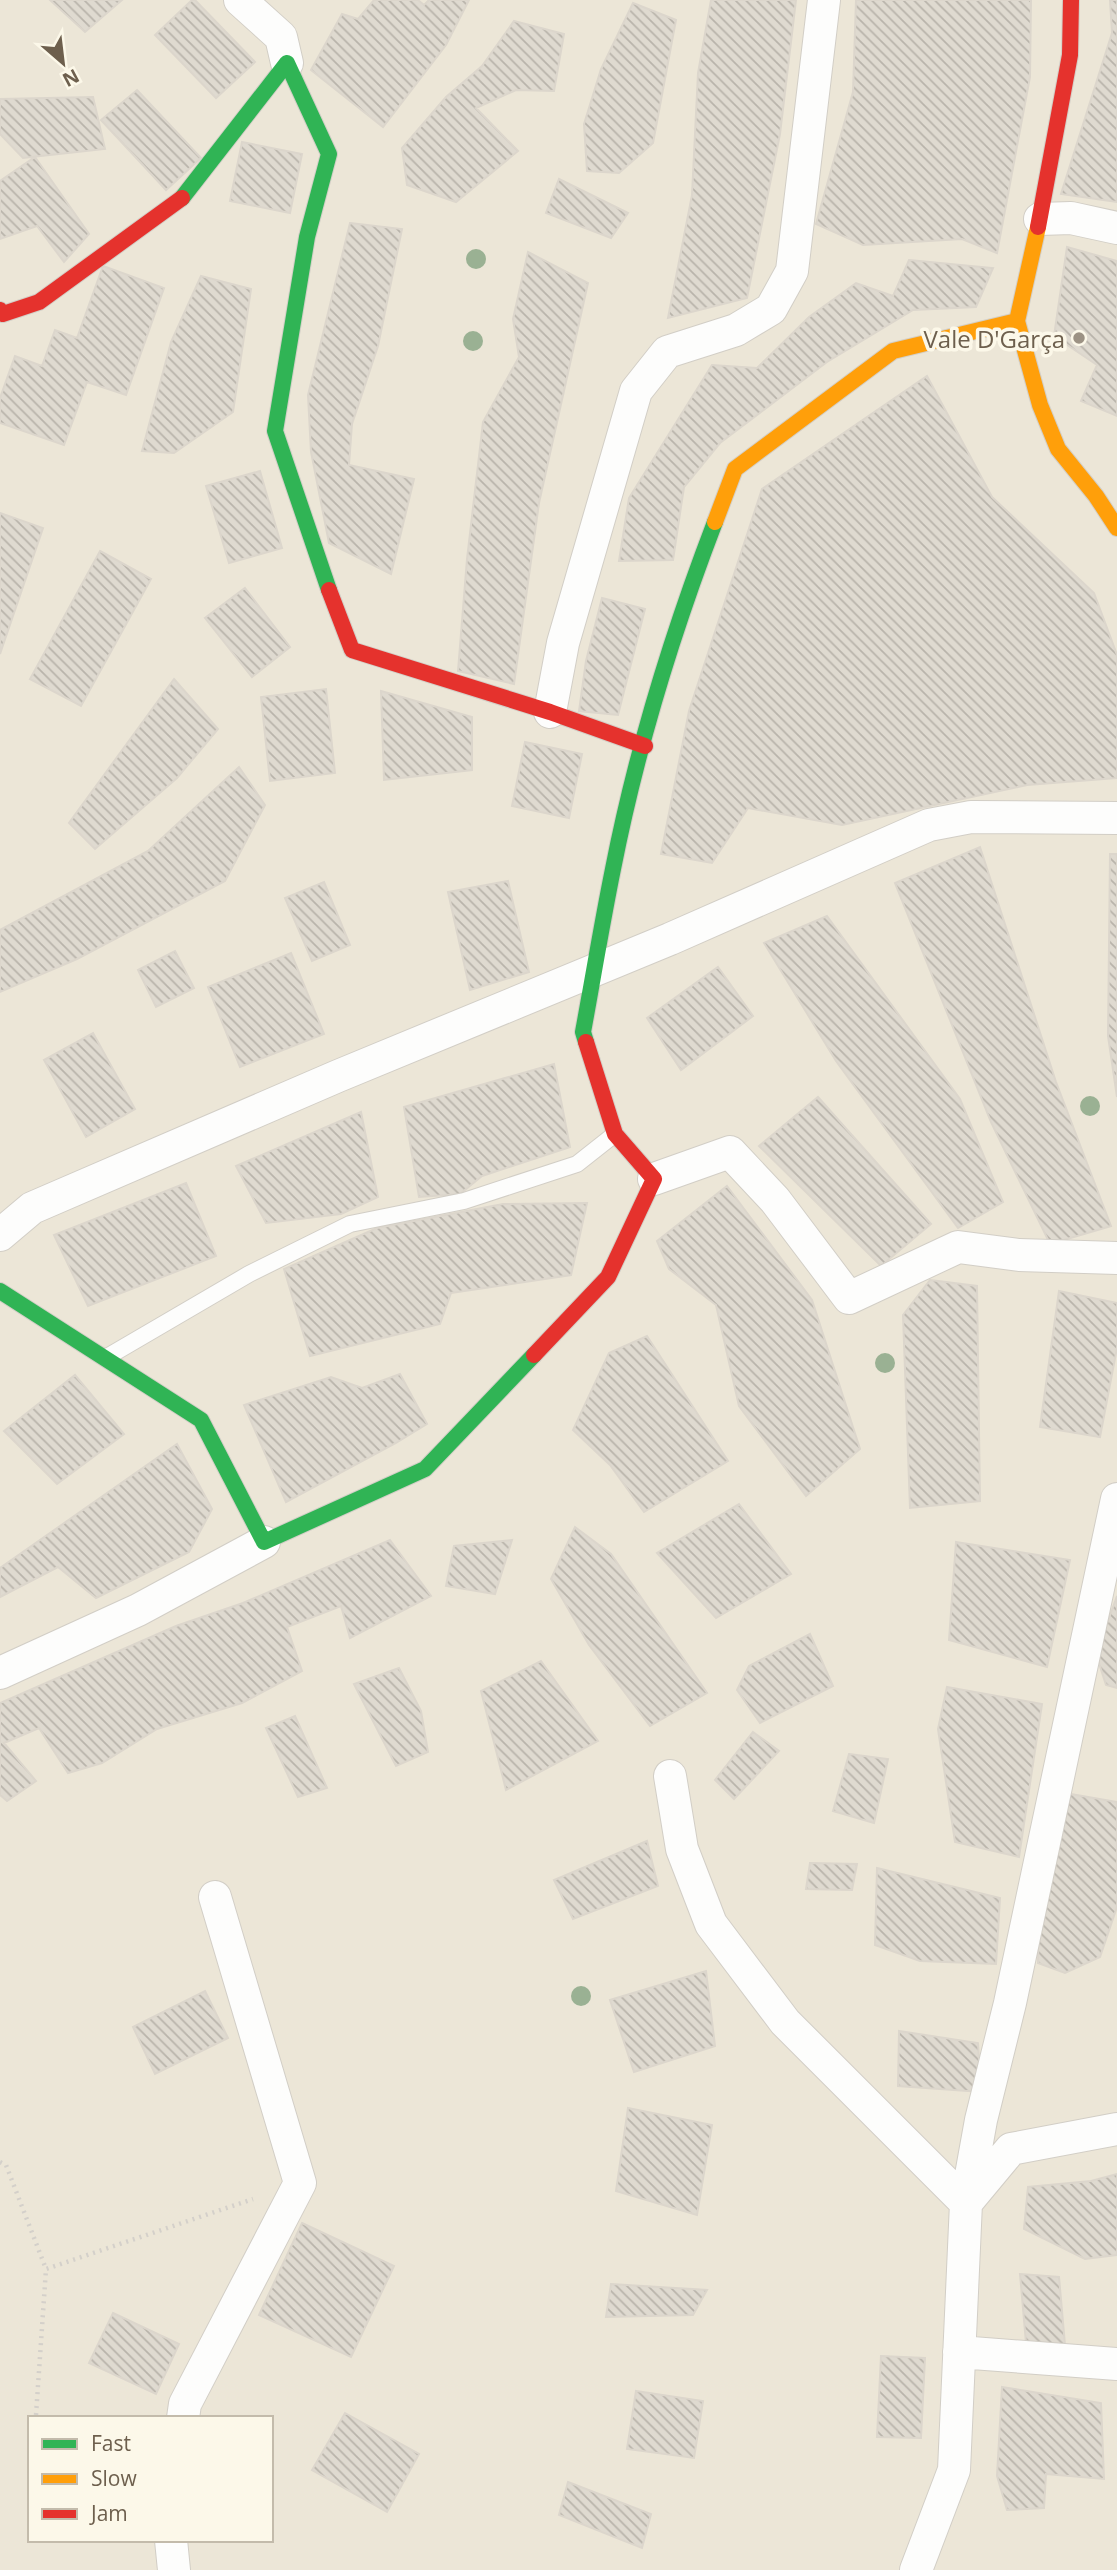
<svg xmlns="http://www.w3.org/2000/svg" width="1117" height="2570" font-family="'Open Sans',sans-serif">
<defs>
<pattern id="building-back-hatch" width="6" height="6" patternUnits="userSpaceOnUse" patternTransform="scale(1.75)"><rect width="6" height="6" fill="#dfdad0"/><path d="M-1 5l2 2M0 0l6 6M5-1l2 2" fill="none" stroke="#b9b4ab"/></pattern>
</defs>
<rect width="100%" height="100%" fill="#f4f2e9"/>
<path fill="#ece6d7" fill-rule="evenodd" d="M0,0H1117V2570H0ZM30,2418H271V2540H30Z"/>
<path fill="url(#building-back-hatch)" stroke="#dcd6cc" stroke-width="2" d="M50,0H122L85,32Z
M192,0H195L255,62L216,98L155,35Z
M374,0H418L424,5L429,0H469L446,45L383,127L311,70L342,14L358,19Z
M711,0H796L780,134L747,298L668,318L692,195L698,73Z
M856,0H1031L1030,77L997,253L962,239L863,245L816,224L853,92Z
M1110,0H1117V202L1061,194L1112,33Z
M633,3L676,20L653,143L619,173L587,171L584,124L601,69Z
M514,21L564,34L554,91L516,90L476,108L518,151L456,202L407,185L402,148L446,97L482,66Z
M137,90L201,158L166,190L101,120Z
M93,97L105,149L23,158L0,134V99Z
M242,142L302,154L290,213L230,201Z
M35,157L89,234L64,262L37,226L0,239V181Z
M559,179L628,213L611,238L546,213Z
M350,223L402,229L378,346L352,424L349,465L414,479L391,574L329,543L311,452L308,395Z
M1067,247L1117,261V416L1081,401L1097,365L1054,336Z
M528,252L588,283L539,503L514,684L458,671L467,559L483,422L519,357L513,319Z
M909,260L993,268L976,307L913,310L827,362L720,443L684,487L673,560L619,561L629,498L712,365L757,368L809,317L856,283L893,296Z
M103,266L164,288L126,395L87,382L64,445L0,423V398L15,356L42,366L55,330L77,338Z
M201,276L251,289L233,412L174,453L142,451L171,342Z
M927,376L992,497L1094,593L1117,655V778L1027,785L842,825L748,808L712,863L661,854L689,711L762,489Z
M260,471L282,548L229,563L206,486Z
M0,513L43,528L0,654Z
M100,551L151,579L81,706L30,679Z
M245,588L290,647L252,677L205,618Z
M602,598L645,609L618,715L579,711L586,661Z
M174,679L218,729L177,778L95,849L69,823Z
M326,689L335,773L270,781L261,697Z
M381,691L472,717V770L384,780Z
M525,742L582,754L569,818L512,806Z
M239,767L265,805L225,881L77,959L0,992V930L148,851Z
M980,847L1056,1082L1111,1226L1050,1244L991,1122L895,883Z
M1110,854H1117V1097L1108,1036Z
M508,881L529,972L470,990L448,892Z
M324,882L350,945L312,961L285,898Z
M827,916L960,1099L1003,1202L958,1228L836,1061L764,943Z
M175,951L194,988L156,1007L138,970Z
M291,953L324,1034L240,1067L208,987Z
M718,967L753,1016L681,1070L647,1018Z
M93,1033L135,1109L86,1137L44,1060Z
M554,1064L570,1147L482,1176L460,1194L419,1197L404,1107Z
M818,1097L931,1224L881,1266L759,1146Z
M361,1112L378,1197L341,1214L266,1223L236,1166Z
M186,1183L216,1256L88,1306L54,1235Z
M727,1186L812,1300L860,1449L806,1496L739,1406L716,1305L669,1269L657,1241Z
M587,1203L571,1275L451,1293L440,1324L310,1356L284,1269L377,1228L503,1204Z
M930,1280L977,1286L980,1501L910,1508L903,1315Z
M1059,1291L1117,1303V1348L1100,1437L1040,1427Z
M647,1336L728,1461L644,1512L610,1465L573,1430L609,1353Z
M400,1374L427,1424L396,1443L286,1502L244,1405L331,1377L362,1388Z
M75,1375L124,1434L57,1484L4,1431Z
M177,1444L212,1509L189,1552L96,1598L58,1567L0,1597V1568Z
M739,1504L791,1574L716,1618L657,1553Z
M575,1527L611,1554L707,1693L650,1726L589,1645L551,1579Z
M390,1540L431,1596L350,1638L341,1606L287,1627L302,1671L242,1703L157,1729L102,1763L68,1773L39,1728L4,1743L36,1781L7,1801L0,1795V1703L176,1626L243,1603Z
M512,1540L495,1594L446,1586L454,1546Z
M956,1542L1070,1560L1047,1667L949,1640Z
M1117,1596V1688L1106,1685L1096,1654Z
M810,1634L833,1686L760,1723L737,1690L749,1666Z
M541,1661L598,1741L506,1790L481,1691Z
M399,1668L421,1711L428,1752L396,1766L354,1684Z
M947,1687L1042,1704L1019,1857L955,1842L938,1729Z
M295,1716L327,1788L298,1797L266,1728Z
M753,1732L779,1751L734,1799L715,1780Z
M849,1754L888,1759L874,1823L833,1811Z
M1065,1793L1117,1802V1907L1100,1957L1065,1973L1038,1963L1039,1901Z
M647,1841L658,1886L573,1919L554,1880Z
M810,1863L857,1864L852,1890L806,1889Z
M877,1868L1000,1898L996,1964L920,1961L875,1945Z
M706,1971L715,2046L634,2072L610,2000Z
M205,1991L228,2038L155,2074L133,2027Z
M899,2031L978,2043L981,2092L898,2086Z
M628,2108L712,2125L697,2215L616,2191Z
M1117,2174V2255L1085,2259L1024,2229L1028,2187L1091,2181Z
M302,2223L394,2266L351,2357L259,2315Z
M1020,2274L1059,2277L1065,2345L1026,2343Z
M611,2284L707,2290L693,2315L606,2317Z
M113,2313L179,2344L156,2394L89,2363Z
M881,2356L925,2358L921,2438L877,2437Z
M1002,2387L1101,2403L1104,2479L1046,2474L1044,2508L1007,2510L997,2476Z
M636,2391L703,2401L694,2458L627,2449Z
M345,2413L419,2454L387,2512L312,2470Z
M568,2482L651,2514L642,2548L559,2515Z"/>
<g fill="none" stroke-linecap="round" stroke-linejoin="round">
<g stroke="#d2cec6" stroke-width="18">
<path id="lane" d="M107,1357L249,1274L350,1224L464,1201L577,1164L615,1134"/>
</g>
<g stroke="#d2cec6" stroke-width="34">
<path id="street" d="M240,0L281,37L287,63
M1040,219L1071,218L1117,228
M550,712L563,643L636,391L667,352L736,330L771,309L792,271L824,0
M654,1179L730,1152L775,1200L849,1298L958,1247L1019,1255L1117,1258
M0,1235L32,1208L338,1076L670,939L929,825L971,817L1117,818
M0,1673L138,1610L264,1542
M670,1776L682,1849L711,1924L785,2022L966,2203
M966,2203L981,2120L1010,2003L1117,1499
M959,2352L1117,2364
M183,2418L185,2404L300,2183L215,1897
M171,2540L174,2570
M916,2570L954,2470L966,2203L1011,2149L1117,2129"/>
</g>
<g stroke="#d3cfc7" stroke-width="18">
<path id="fast" d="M182,198L287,63L329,154L307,237L275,431L329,590
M586,1042L583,1032C593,978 602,923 613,869C636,752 672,634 715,522
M0,1291L201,1420L264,1542L425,1469L534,1355"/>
</g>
<g stroke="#d3cfc7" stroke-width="18">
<path id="slow" d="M1038,227L1017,321L1040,405L1058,449L1096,496L1117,528
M715,522L735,469L893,351L1017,321"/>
</g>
<g stroke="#d3cfc7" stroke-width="18">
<path id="jam" d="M1038,227L1070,55L1071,0
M0,310L3,314L39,302L182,198
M329,590L352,650L550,712L645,746
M534,1355L608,1277L654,1179L615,1134L586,1042"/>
</g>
<path stroke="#d4d0ca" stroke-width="4.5" stroke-dasharray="2 5" stroke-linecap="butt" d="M0,2162L6,2165L46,2269
M36,2415L46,2269L253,2199"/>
<use href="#lane" stroke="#fdfdfc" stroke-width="16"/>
<use href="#street" stroke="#fdfdfc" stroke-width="32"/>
<use href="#fast" stroke="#30b455" stroke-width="16"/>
<use href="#slow" stroke="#ff9f0a" stroke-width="16"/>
<use href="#jam" stroke="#e5322d" stroke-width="16"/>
</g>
<g fill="#9ab193">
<circle cx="476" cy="259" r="10"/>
<circle cx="473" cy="341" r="10"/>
<circle cx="1090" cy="1106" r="10"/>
<circle cx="885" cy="1363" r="10"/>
<circle cx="581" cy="1996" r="10"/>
</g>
<circle fill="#9c9284" stroke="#fcf8e9" stroke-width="2.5" cx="1079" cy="338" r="7"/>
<g text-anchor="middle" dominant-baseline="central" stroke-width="7" stroke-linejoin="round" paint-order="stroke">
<g font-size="24" fill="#6d5f4d" stroke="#fcf8e9" text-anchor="end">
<text x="1065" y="338">Vale D'Garça</text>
</g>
</g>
<rect x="28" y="2416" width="245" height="126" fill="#fcf8e9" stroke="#c3bbab" stroke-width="2"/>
<rect x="42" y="2439" width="35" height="10" fill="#30b455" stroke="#c3bbab" stroke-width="2"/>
<text x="91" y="2451" font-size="21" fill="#6d5f4d">Fast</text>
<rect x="42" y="2474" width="35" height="10" fill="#ff9f0a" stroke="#c3bbab" stroke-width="2"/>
<text x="91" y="2486" font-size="21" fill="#6d5f4d">Slow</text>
<rect x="42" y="2509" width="35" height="10" fill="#e5322d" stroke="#c3bbab" stroke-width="2"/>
<text x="91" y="2521" font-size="21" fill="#6d5f4d">Jam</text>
<g transform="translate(63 63) rotate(152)" stroke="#fcf8e9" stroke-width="5" paint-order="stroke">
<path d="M0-5L12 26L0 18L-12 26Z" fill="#6d5f4d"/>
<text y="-10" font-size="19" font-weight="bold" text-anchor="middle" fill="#6d5f4d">N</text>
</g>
</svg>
